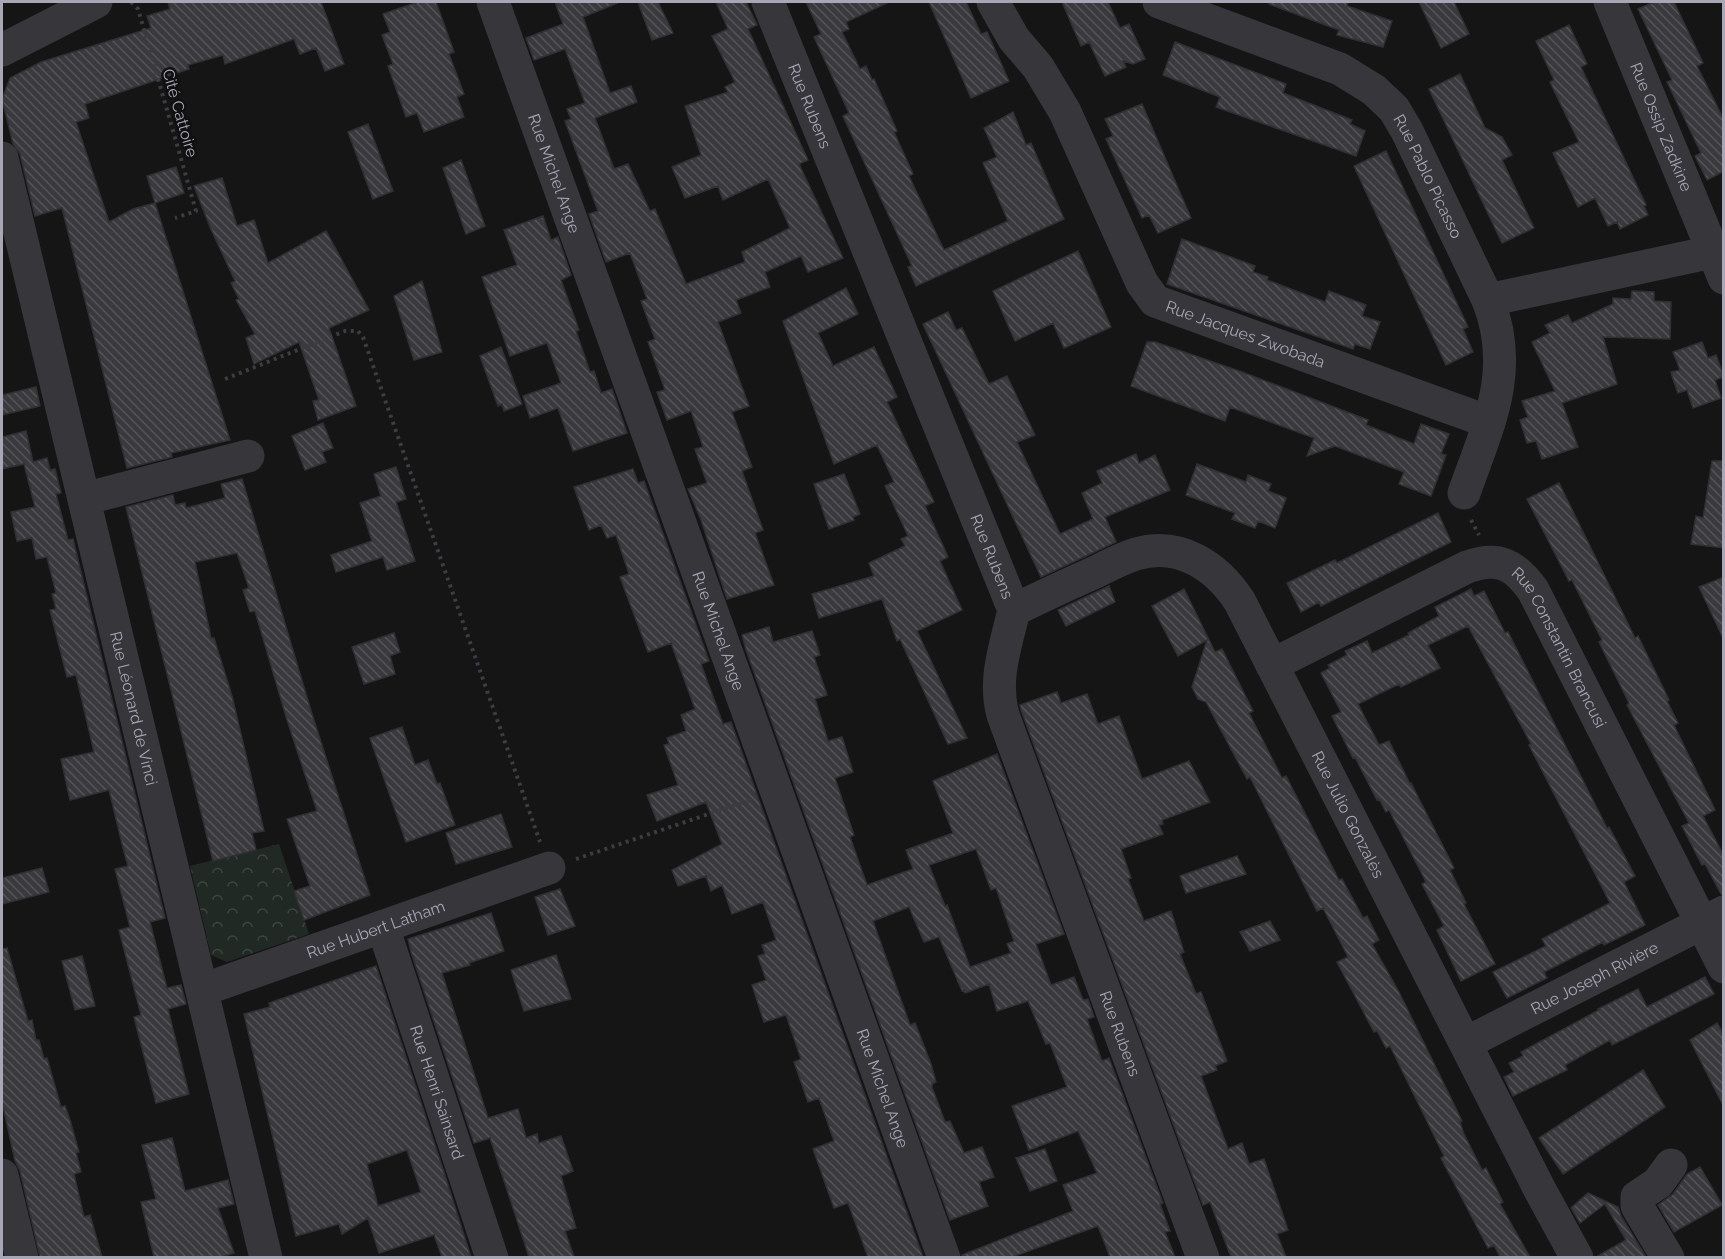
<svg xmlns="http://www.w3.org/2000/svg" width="1725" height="1259" font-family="Raleway,sans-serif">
<defs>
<pattern id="park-crowns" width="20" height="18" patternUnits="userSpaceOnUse" patternTransform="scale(1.5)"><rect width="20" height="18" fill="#212924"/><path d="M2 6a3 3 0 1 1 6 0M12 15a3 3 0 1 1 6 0" fill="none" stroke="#3e4542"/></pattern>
<pattern id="building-back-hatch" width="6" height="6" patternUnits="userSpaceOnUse" patternTransform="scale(1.5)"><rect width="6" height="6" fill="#3a3a3e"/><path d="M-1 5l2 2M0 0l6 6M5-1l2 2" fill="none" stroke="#545458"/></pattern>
</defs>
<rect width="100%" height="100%" fill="#151516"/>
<path fill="url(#park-crowns)" d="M279,844L309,934L227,962L211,955L190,866Z"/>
<path fill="url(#building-back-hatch)" stroke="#302f32" stroke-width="1.5" fill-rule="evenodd" d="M168,2H321L344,64L325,71L316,48L300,54L294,39L225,64L223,55L188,65L189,69L85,104L89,118L76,122L109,222L133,209L155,203L230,440L171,453L172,457L127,468L62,208L35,216L20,154L13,144L2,99L10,78L41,62L151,28L147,16L170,9Z
M418,2H436L454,52L449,54L464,94L457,97L464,117L424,132L417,113L406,117L388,66L393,64L382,35L390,32L383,14Z
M555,2H620L583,17L610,93L631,86L637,102L595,118L614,169L628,164L650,211L655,209L686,284L745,262L742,252L790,228L768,179L723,200L718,186L685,198L672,167L701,155L685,106L728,92L725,87L735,82L712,36L728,29L716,2H746L757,25L748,29L808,160L799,164L843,258L808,272L801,256L765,272L770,287L736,300L741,313L718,322L749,406L732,412L752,467L742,471L763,530L755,533L774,585L727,599L701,520L688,489L707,483L695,449L703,447L691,411L667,420L657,392L665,390L648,342L655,339L641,301L647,299L630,253L606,262L589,214L598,211L565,121L571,119L567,109L585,103L565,49L534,60L526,38L563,24Z
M638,2H658L673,33L652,40Z
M806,2H889L846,22L849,29L842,32L860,69L866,66L872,80L874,79L897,131L894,132L913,174L909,176L944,250L1008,221L983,163L997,157L984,128L1013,112L1026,145L1031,143L1064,219L916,286L908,267L912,266L843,116L849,113L814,37L821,34Z
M929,2H966L981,34L987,32L1009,81L971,98Z
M1062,2H1108L1120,28L1129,24L1145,59L1133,64L1123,61L1126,67L1105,76L1089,42L1081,46Z
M1269,2H1348L1347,6L1392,21L1383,47L1337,35L1339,30L1269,4Z
M1419,2H1454L1469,34L1441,48Z
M1654,2H1674L1703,63L1697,66L1724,120V171L1707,180L1695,156L1701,153L1667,82L1672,80L1638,9Z
M1569,25L1587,64L1581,67L1646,205L1644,206L1648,215L1620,229L1617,222L1608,226L1595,198L1578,207L1553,153L1579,142L1550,82L1554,80L1536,41Z
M1175,42L1286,84L1283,93L1352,120L1350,124L1365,131L1356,156L1216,107L1220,97L1163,75Z
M1460,74L1485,128L1502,137L1512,155L1502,160L1534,228L1502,243L1429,89Z
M1142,104L1191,218L1158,233L1149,215L1142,218L1106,139L1113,136L1105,119Z
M368,124L393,191L373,199L348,132Z
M1386,151L1468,327L1463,329L1473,352L1446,365L1354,166Z
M461,160L485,226L466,234L443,168Z
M176,167L184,193L155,203L147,176Z
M222,178L237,226L254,220L268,263L326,231L369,310L329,328L356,406L318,420L313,401L319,400L299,342L254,364L246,338L255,334L236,300L239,299L231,283L235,281L210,227L194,186Z
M543,216L551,240L558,237L571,275L561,280L579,330L576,331L590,372L594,371L601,393L612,389L627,433L573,451L558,408L530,418L523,396L561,383L547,343L510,356L482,277L517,265L504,230Z
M1182,239L1255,266L1253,272L1268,277L1267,280L1325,302L1329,291L1366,305L1362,316L1380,322L1370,349L1355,344L1353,349L1167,284Z
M1078,251L1111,327L1064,348L1053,323L1015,341L993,291Z
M422,281L442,352L414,360L394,296Z
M846,288L858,314L818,333L833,366L874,347L897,397L887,402L934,502L925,506L948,557L940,561L962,610L917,631L967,738L948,744L900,639L897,641L882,599L819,618L812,594L874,576L869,563L905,546L901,539L908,536L885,486L894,482L877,445L834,464L783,321Z
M1632,291L1654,292V301L1671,302L1670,339L1603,337L1617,384L1562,403L1578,447L1542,459L1536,441L1527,443L1520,420L1528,417L1522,401L1555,391L1532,342L1550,333L1545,325L1568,315L1572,323L1613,304V298L1631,299Z
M948,312L956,330L962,328L989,384L1007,376L1035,435L1017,442L1060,534L1093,519L1082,493L1102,483L1097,471L1136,454L1139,463L1155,455L1170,490L1105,517L1116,542L1041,577L923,324Z
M1147,342H1155L1242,372L1368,420L1366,425L1414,444L1421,424L1449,434L1441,454L1446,455L1431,496L1399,484L1404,472L1335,446L1307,456L1314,438L1230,407L1225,421L1131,386Z
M1702,342L1708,358L1716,355L1724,377L1715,380L1721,398L1693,408L1687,390L1678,393L1674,382L1671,372L1680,370L1673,352Z
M501,347L522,404L504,411L502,404L498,406L480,356Z
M36,387L40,406L2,415V395Z
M323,423L333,448L322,452L326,462L305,470L292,436Z
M26,431L33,462L47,458L50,470L55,469L61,493L56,494L68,540L73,539L165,918L150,922L167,988L181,985L186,1004L168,1009L189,1094L156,1103L134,1017L141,1015L119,930L130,927L115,869L128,866L123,848L109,790L70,800L61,759L94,752L76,675L67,677L50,610L56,609L52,594L56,593L47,557L36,559L32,538L17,541L11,512L35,507L24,464L2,469V437Z
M1712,461H1724V548L1691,544L1696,516L1703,518Z
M1197,464L1246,482L1248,475L1271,484L1268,491L1286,498L1275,528L1258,521L1255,528L1232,519L1235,513L1186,495Z
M396,467L406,499L396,502L415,561L387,570L383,557L336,572L331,555L372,541L360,503L381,496L374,474Z
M633,469L638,483L644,481L709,661L701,664L723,724L731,722L923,1257H868L848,1203L834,1208L813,1149L834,1141L819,1098L808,1102L794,1062L801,1059L786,1015L764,1022L752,985L766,980L758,956L765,954L762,945L776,940L763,902L732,914L722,885L711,891L706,876L678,886L672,870L722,844L706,802L657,821L647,795L678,785L664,745L669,744L667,738L686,731L681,715L695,709L671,643L648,652L620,577L629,574L616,535L607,538L601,525L589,530L574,487Z
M844,474L860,514L853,517L854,520L829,529L814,484Z
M242,479L312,714L370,895L304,920L294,891L310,886L287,819L317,811L287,720L255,611L250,612L243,590L249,588L237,553L195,562L211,638H214L232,696L264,831L252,833L256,850L213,861L126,507L173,495L175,505L185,503L186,508L225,498L221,484Z
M1559,483L1635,638L1638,636L1669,700L1667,701L1678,723L1674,725L1715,810L1703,816L1724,856V894H1721L1705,864L1702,865L1682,826L1689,823L1627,705L1629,703L1599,642L1602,640L1572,580L1569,581L1527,499Z
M1438,513L1451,542L1321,606L1319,602L1301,612L1287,583L1335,560L1337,563Z
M1724,577V640L1699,587Z
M1109,586L1115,602L1066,626L1058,610Z
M1184,589L1215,652L1222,649L1253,711L1249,713L1282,778L1286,776L1339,880L1342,879L1363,918L1367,916L1379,940L1372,944L1399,992L1462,1121L1460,1122L1464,1134L1482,1170L1486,1168L1503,1202L1500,1204L1530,1257H1500L1494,1245L1488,1248L1441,1158L1444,1156L1390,1046L1386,1048L1377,1031L1374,1032L1337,962L1348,957L1323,908L1317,911L1250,777L1247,779L1206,702L1198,699L1192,687L1207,640L1178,656L1152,606Z
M1471,589L1474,596L1484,591L1505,633L1508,632L1607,828L1609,827L1635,876L1624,882L1645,925L1604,945L1603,942L1544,972L1547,978L1507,998L1493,972L1546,946L1542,939L1610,903L1529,745L1531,744L1468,626L1428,645L1440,668L1401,687L1399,684L1358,704L1379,745L1389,741L1410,784L1411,783L1454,868L1450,870L1466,903L1464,904L1495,964L1461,981L1437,930L1444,926L1422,884L1426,882L1389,810L1386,812L1379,799L1377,800L1355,757L1353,758L1332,716L1341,712L1321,673L1330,668L1328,665L1347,655L1345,651L1367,641L1372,653L1409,635L1408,633L1439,616L1435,607Z
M769,627L773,642L812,631L820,655L814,657L827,695L815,699L828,741L842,737L853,772L835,778L854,835L850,837L867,885L913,869L906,850L953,833L933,781L997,754L1064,934L1036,944L1051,985L1074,977L1083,1000L1088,999L1094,1017L1087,1019L1102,1061L1109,1058L1163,1203L1160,1204L1170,1231L1165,1232L1175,1257H1110L1098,1226L1012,1257H962V1255L1073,1211L1063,1185L1097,1173L1078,1131L1029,1150L1012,1106L1067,1087L1050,1043L1046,1044L1028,1001L997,1011L989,984L965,993L964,990L962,991L939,937L924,942L909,907L873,921L910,1025L915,1023L931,1064L936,1082L932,1084V1087L945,1122L950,1121L964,1153L982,1147L994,1177L979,1182L988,1206L950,1220L746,650L742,635ZM976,849L991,890L996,888L1014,941L1007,944L1011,953L970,967L947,905L945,906L929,865Z
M394,633L400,652L390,656L395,674L364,684L352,647Z
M1057,692L1061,703L1087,694L1098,724L1119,716L1142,779L1189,761L1210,802L1162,820L1163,824L1159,825L1163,834L1121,849L1131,878L1128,879L1144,921L1171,911L1184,952L1180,954L1196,994L1201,992L1227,1061L1215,1066L1217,1070L1201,1076L1228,1149L1242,1143L1249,1164L1264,1159L1288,1230L1277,1234L1286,1257H1231L1210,1202L1203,1205L1021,710L1020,705Z
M402,727L415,765L428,760L437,784L440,783L455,825L406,842L370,738Z
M501,814L512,847L456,864L446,833Z
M1237,856L1246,874L1186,893L1180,876Z
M42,868L49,892L2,904V878Z
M560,889L575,926L548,935L535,897Z
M491,913L504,951L469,963L470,965L442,973L488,1118L518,1109L526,1138L537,1134L539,1143L561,1136L573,1171L561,1176L576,1228L565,1231L574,1257H529L490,1138L474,1143L411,952L408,939Z
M1270,921L1280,940L1250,951L1240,932Z
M7,948L28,1021L32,1020L36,1040H39L44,1059L47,1058L61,1107L65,1106L70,1120L79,1152H76L81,1172L74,1174L84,1217L90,1215L102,1257H40L20,1171L15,1161L2,1102V949Z
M556,955L571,999L524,1011L511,970Z
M82,956L95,1006L75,1010L62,961Z
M376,966L442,1166L471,1257H442L434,1235L379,1253L368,1218L342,1234L339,1224L296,1236L244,1014L270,1007L269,1003ZM407,1150L421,1192L378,1206L367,1164Z
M1705,977L1714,994L1612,1045L1610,1040L1565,1065L1567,1070L1513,1096L1504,1077L1514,1072L1509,1063L1523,1056L1521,1052L1599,1010L1598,1009L1638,989L1647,1007Z
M1717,1023L1724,1035V1107L1690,1040Z
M1643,1070L1665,1107L1563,1174L1539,1138Z
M172,1138L185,1191L228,1180L234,1204L218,1208L234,1253L221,1257H154L141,1202L156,1199L142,1145Z
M1045,1149L1057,1181L1030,1191L1016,1158Z
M1700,1167L1722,1205L1674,1232L1658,1205L1673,1194L1687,1174Z
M1588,1193L1618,1207L1621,1216L1646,1257H1596L1626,1240L1605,1204L1580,1223L1571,1208Z"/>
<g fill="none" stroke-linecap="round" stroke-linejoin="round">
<path stroke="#3c3c42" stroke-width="4" stroke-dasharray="3 4.5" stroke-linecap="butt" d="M131,2L138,9L196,211L175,218
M225,379L345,331H358L363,337L540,842
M1471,520L1479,535
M576,859L750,800"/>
<g stroke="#36363b" stroke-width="33">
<path id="s1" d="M493,2L944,1258"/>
<path id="s2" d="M768,2L1014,610C1006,645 993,679 1003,715L1203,1258"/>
<path id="s3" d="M993,2L1014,39L1038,67L1065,112L1142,283L1155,301L1489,422"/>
<path id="s4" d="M1159,2L1340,69L1374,90L1394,109L1407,131L1488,300C1516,371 1488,425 1464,493"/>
<path id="s5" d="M1610,2L1724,278"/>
<path d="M2,50L96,2"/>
<path id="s6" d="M2,158L266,1258"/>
<path d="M1488,300L1712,252"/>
<path d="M84,499L248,456"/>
<path id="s7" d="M1014,610C1039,598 1064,586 1089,575C1104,568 1120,559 1136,554C1179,541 1217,566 1240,602L1540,1190L1577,1258"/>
<path id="s8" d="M1272,665L1467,567C1498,556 1514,564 1533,590L1724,967"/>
<path id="s9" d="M383,927L492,1258"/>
<path id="s10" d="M202,990L549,868"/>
<path id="s11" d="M1466,1043L1724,912"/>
<path d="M2,1175L22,1258"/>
<path d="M1668,1258L1637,1206V1197L1658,1183L1671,1165"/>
</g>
</g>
<g text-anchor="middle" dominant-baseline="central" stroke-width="5" stroke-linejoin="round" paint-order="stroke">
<g font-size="16" fill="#a7a7b6" stroke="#101011">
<text stroke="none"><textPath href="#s2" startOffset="112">Rue Rubens</textPath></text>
<text transform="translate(180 113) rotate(74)">Cité Cattoire</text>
<text stroke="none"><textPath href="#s5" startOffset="135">Rue Ossip Zadkine</textPath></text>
<text stroke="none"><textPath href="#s1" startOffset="182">Rue Michel Ange</textPath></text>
<text stroke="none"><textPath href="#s4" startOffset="336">Rue Pablo Picasso</textPath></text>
<text stroke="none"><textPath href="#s3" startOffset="438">Rue Jacques Zwobada</textPath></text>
<text stroke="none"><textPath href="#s2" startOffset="598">Rue Rubens</textPath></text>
<text stroke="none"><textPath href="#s1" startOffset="668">Rue Michel Ange</textPath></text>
<text stroke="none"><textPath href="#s8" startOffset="358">Rue Constantin Brancusi</textPath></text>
<text stroke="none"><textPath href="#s6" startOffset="566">Rue Léonard de Vinci</textPath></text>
<text stroke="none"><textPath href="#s7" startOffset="496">Rue Julio Gonzalès</textPath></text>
<text stroke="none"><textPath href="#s10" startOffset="184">Rue Hubert Latham</textPath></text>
<text stroke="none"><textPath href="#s11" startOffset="144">Rue Joseph Rivière</textPath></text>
<text stroke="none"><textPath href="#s2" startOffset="1102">Rue Rubens</textPath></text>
<text stroke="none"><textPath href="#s1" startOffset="1154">Rue Michel Ange</textPath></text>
<text stroke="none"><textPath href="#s9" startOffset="174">Rue Henri Sainsard</textPath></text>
</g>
</g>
<rect width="1725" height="1259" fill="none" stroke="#a7a7b6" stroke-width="6"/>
</svg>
